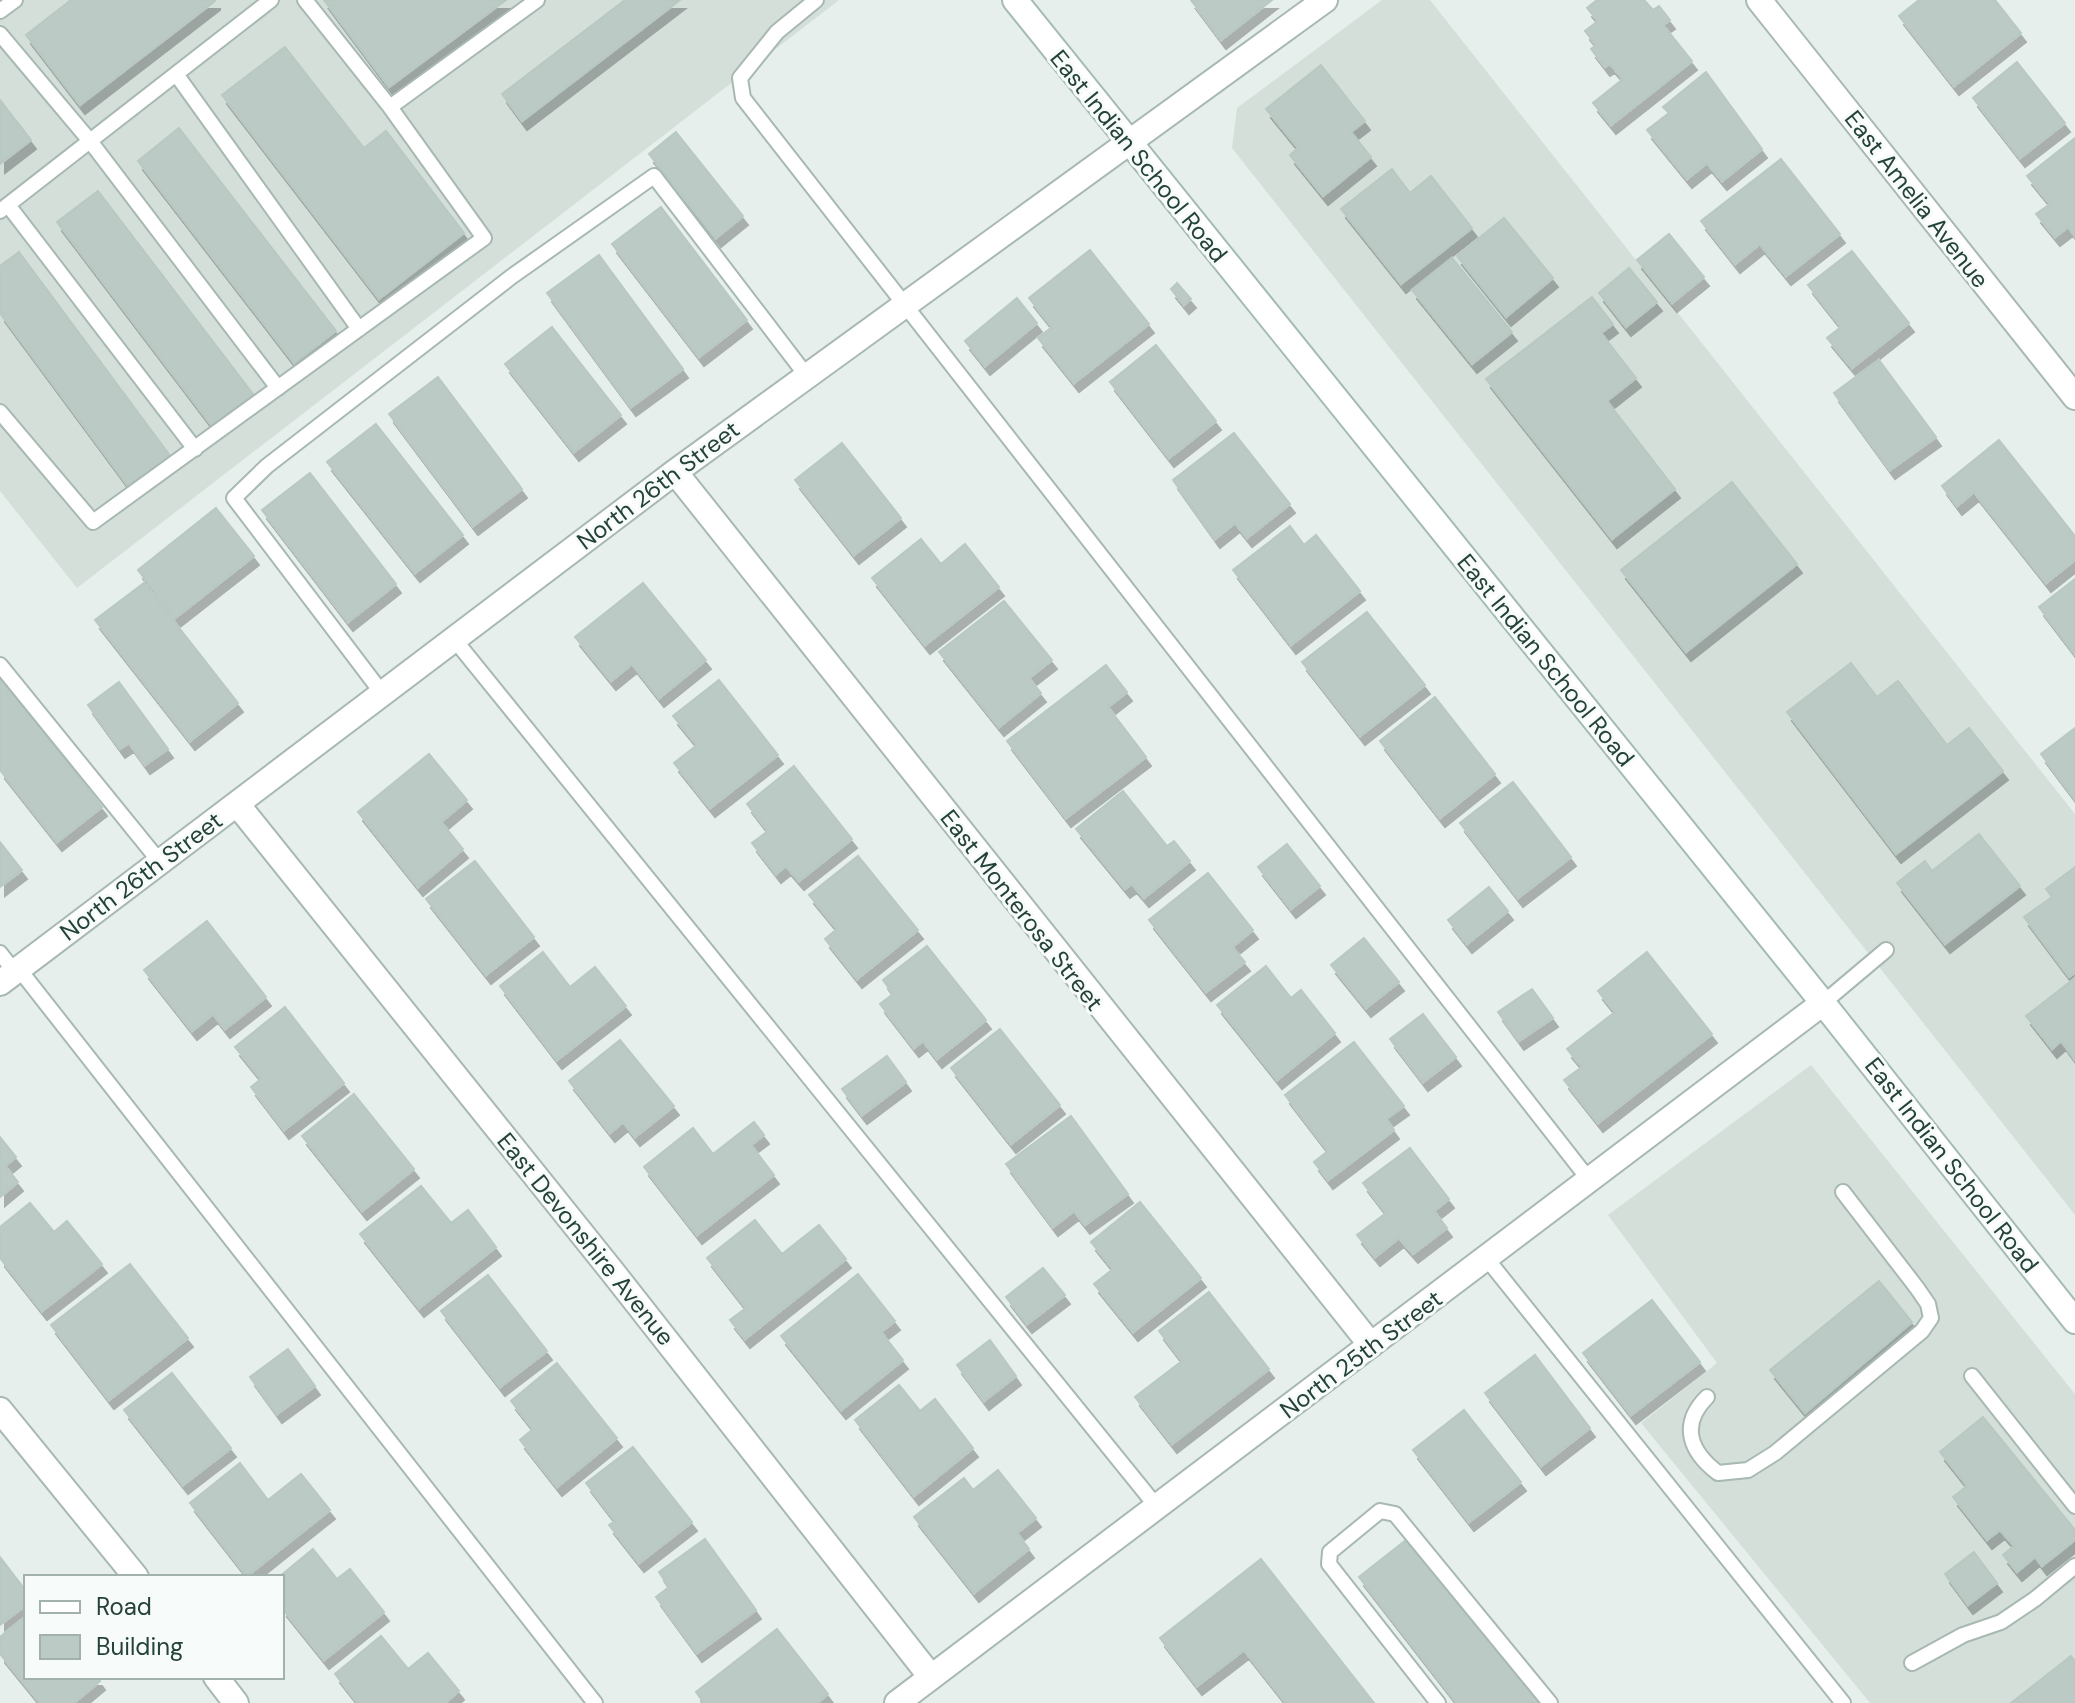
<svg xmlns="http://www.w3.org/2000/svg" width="2075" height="1703" font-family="'DM Sans',sans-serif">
<defs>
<filter id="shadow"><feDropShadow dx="5" dy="9" stdDeviation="0" flood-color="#0004"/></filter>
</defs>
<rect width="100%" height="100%" fill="#e6efeb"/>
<path fill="#d4dfda" d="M0,0H839L77,588L0,491Z
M1382,0H1430L2075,814V1215L1232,148L1237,108Z
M1811,1065L2075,1394V1703H1870L1641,1423L1717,1363L1608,1215Z"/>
<path fill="#bbcac4" stroke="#b8c9c2" stroke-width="2" filter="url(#shadow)" d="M71,0H215V1L80,105L26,35Z
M324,0H506L389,87Z
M625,0H680L522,121L502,94Z
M1191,0H1272L1221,40Z
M1597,0H1644L1653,10L1659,6L1670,20L1663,25L1692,61L1611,125L1593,103L1623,79L1610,64L1605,67L1591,49L1596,45L1585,31L1598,21L1587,8Z
M1919,0H1995L2021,33L1954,86L1899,16Z
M285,47L364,148L386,131L464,233L379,299L222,95Z
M2017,62L2065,123L2020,158L1973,98Z
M1321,65L1365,121L1351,132L1371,157L1323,196L1290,155L1298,148L1266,109Z
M1706,72L1762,149L1722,181L1707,163L1687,179L1647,130L1669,113L1663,107Z
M0,100L31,140L0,164Z
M179,128L336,331L294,363L138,161Z
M676,132L743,216L716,238L649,154Z
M2075,138V236L2068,227L2055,237L2036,214L2050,204L2027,176Z
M1781,159L1840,234L1786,276L1760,244L1735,264L1701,221Z
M1392,169L1410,193L1431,176L1472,228L1401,284L1341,209Z
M98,191L253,394L212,426L57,222Z
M661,207L747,320L699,357L612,244Z
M1504,218L1553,278L1506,317L1457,256Z
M1669,234L1704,277L1672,303L1637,260Z
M1090,250L1149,324L1074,383L1038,338L1052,327L1029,298Z
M1852,251L1909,323L1852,368L1827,338L1841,327L1808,285Z
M19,252L171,457L129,487L0,313V266Z
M599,255L683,369L631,407L547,293Z
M1452,258L1512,332L1472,364L1412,290Z
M1629,268L1657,302L1626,327L1599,293Z
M1177,283L1191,299L1184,305L1171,289Z
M1592,297L1613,324L1601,333L1636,378L1607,401L1675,489L1612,539L1486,379Z
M1017,298L1037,323L985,366L965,341Z
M552,327L621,415L574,452L505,364Z
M1156,345L1216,421L1169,458L1110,382Z
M1879,360L1936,437L1890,470L1834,393Z
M438,377L522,489L473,526L389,414Z
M376,424L463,535L415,573L327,462Z
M1234,433L1290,504L1247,538L1235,523L1215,539L1173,480Z
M1999,440L2075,536V560L2046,583L1974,492L1957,506L1942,486Z
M842,443L901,518L854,555L795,480Z
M310,473L396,584L348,622L262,510Z
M1732,482L1797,564L1686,652L1621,570Z
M216,508L254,556L175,618L138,570Z
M1290,526L1304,545L1316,535L1360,591L1291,645L1233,570Z
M921,539L941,564L965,544L999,587L925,645L872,578Z
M2075,579V654L2039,607Z
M144,583L238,703L190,741L95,620Z
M643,583L706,660L659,698L632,664L611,681L575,637Z
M1004,601L1052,660L1029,678L1041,693L999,727L939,652Z
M1367,612L1425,685L1360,736L1302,662Z
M1851,663L1877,697L1898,681L1947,745L1969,728L2003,771L1896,854L1787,712Z
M1106,665L1127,692L1108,707L1146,757L1066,818L1007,741Z
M0,677L102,807L57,842L0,770Z
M719,680L778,755L710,808L674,763L697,745L673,716Z
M119,682L168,749L145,765L129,743L120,749L88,705Z
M1435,697L1495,774L1440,818L1380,741Z
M2075,728V799L2041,754Z
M429,754L467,800L441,822L463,849L418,887L358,812Z
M794,766L852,839L799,881L786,866L776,874L752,843L768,831L747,804Z
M1513,782L1571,857L1518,898L1460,823Z
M1123,791L1167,846L1174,841L1190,861L1144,898L1132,884L1125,889L1076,829Z
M1979,834L2020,886L1945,944L1897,883L1925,861L1932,871Z
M0,842L22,870L0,887Z
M1287,844L1320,886L1291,909L1258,867Z
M858,856L918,930L857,979L825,939L837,929L809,895Z
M475,861L534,937L486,975L426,899Z
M2075,867V973L2069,977L2024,917L2052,897L2046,889Z
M1208,873L1253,930L1232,947L1245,962L1206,992L1149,920Z
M1489,887L1508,911L1467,944L1448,920Z
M207,921L266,997L225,1029L213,1014L192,1031L144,970Z
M1364,938L1399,982L1366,1008L1331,965Z
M927,946L986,1020L937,1059L923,1041L914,1048L880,1004L893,994L883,980Z
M543,952L570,987L595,967L626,1006L557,1060L500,986Z
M1647,952L1712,1034L1598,1123L1564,1080L1582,1067L1567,1049L1615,1012L1598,991Z
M1266,966L1291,998L1301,990L1335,1033L1277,1080L1217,1005Z
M2075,978V1060L2061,1041L2052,1049L2026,1016Z
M1532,989L1553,1018L1519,1041L1498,1012Z
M285,1007L344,1083L284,1130L251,1087L261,1079L235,1047Z
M1423,1014L1456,1057L1423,1082L1390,1039Z
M1000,1029L1060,1105L1011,1144L951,1068Z
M620,1040L674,1106L635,1137L623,1122L610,1133L569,1081Z
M1354,1042L1404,1106L1386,1119L1394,1130L1328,1180L1314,1162L1328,1151L1285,1095Z
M887,1056L906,1082L862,1115L842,1089Z
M354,1094L414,1169L362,1211L302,1136Z
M1071,1116L1128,1194L1085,1225L1074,1211L1053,1227L1006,1164Z
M754,1122L764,1135L751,1145L774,1175L697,1235L644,1167L693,1128L713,1154Z
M0,1137L16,1157L5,1166L18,1182L0,1197Z
M1410,1148L1449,1199L1434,1211L1447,1228L1413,1254L1399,1238L1375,1257L1357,1235L1386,1213L1363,1183Z
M421,1186L451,1223L468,1210L496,1247L419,1308L360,1234Z
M1140,1202L1201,1278L1133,1332L1094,1284L1113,1269L1091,1242Z
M30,1203L54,1232L67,1221L102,1264L42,1311L0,1258V1227Z
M755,1220L782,1254L819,1225L846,1259L745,1339L730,1320L746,1308L707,1258Z
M130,1264L188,1338L109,1400L51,1325Z
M1043,1268L1065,1295L1027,1324L1006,1297Z
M858,1274L895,1321L881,1332L903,1360L841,1410L781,1336Z
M488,1275L547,1351L500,1387L441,1311Z
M1879,1281L1912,1322L1805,1413L1770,1370Z
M1209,1292L1269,1369L1172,1444L1135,1397L1182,1361L1159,1331Z
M1652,1300L1700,1362L1631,1415L1583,1353Z
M990,1340L1016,1376L984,1401L957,1365Z
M288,1349L315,1386L277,1414L250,1377Z
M1535,1355L1590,1428L1541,1466L1485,1393Z
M557,1363L617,1438L557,1487L520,1440L533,1429L511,1401Z
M172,1373L231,1448L183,1485L124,1410Z
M899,1385L920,1411L935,1399L973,1448L914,1496L855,1420Z
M1464,1410L1521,1482L1469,1522L1413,1450Z
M1983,1417L2075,1530V1540L2042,1566L2035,1557L2017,1572L2003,1555L2014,1546L2000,1530L1987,1540L1953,1497L1967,1486L1940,1452Z
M633,1447L692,1522L639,1563L609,1525L615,1521L586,1483Z
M240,1463L268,1500L301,1474L330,1510L247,1576L190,1503Z
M998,1470L1036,1518L1017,1533L1029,1549L974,1593L914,1517L964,1478L973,1490Z
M1410,1537L1540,1703H1457L1359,1577Z
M705,1539L756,1610L697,1653L656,1597L669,1587L659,1572Z
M313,1549L337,1579L350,1569L384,1612L324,1660L282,1608V1577H279Z
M1974,1552L1997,1583L1968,1605L1945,1574Z
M0,1557L26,1591V1605L0,1625Z
M1261,1559L1374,1703H1286L1244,1650L1197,1686L1160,1638Z
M26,1616V1677H97L100,1681L74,1703H40L0,1654V1637Z
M777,1629L828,1694L817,1703H704L696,1692Z
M381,1636L408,1669L428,1653L459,1691L445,1703H358L335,1674Z
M2071,1656L2075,1661V1703H2011Z"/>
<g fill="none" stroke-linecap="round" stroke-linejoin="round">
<g stroke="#a8b8b2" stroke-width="18">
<path id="lane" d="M816,0L777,32L740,78L743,98L1590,1181
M0,11L15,0
M0,34L90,141L278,388
M176,74L359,329
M390,107L537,0
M8,205L195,449
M0,211L271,0
M0,412L93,522L484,238L390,107L305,0
M454,639L1157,1507
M0,665L160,862
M382,693L234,498L267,466L511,277L654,176L806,375
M0,953L15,972
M19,969L595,1703
M1823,1003L1886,950
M1487,1259L1843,1703
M1972,1376L2075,1506
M1707,1397C1680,1424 1689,1451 1718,1473L1748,1470L1775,1453L1922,1331L1931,1318L1928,1304L1917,1288L1843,1192
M1912,1663L1963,1635L2001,1622L2035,1599L2075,1566
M1438,1703L1329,1564L1330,1552L1380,1511L1395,1514L1550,1703"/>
</g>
<g stroke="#a8b8b2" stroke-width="28">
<path id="street" d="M1759,0L2075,397
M675,472L1371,1345
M237,804L611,1270L931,1677
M0,983L675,472L1325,0
M0,1410L136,1577
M216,1677L236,1703
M897,1703L1823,1003"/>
</g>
<g stroke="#a4bbb3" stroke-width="28">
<path id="secondary" d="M1015,0L1823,1003L2075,1321"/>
</g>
<use href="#lane" stroke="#fff" stroke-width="14"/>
<use href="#street" stroke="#fff" stroke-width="24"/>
<use href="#secondary" stroke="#fff" stroke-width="24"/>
</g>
<g text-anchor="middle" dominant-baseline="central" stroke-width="6" stroke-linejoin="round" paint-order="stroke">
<g font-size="24" fill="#24423a" stroke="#f7fbf9">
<text transform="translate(1139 156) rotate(51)">East Indian School Road</text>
<text transform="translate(1917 199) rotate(52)">East Amelia Avenue</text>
<text transform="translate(658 485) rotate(-37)">North 26th Street</text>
<text transform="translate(1546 660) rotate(51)">East Indian School Road</text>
<text transform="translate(141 876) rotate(-37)">North 26th Street</text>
<text transform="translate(1022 910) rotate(52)">East Monterosa Street</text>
<text transform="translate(1952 1165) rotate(52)">East Indian School Road</text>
<text transform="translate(586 1239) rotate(51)">East Devonshire Avenue</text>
<text transform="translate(1361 1354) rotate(-37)">North 25th Street</text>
</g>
</g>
<rect x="24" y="1575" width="260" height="104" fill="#f7fbf9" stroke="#a3b1ad" stroke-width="2"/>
<rect x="40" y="1601" width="40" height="12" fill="#ffffff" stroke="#a3b1ad" stroke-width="2"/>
<text x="96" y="1615" font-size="24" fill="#24423a">Road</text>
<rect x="40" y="1635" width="40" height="24" fill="#bbcac4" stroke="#a3b1ad" stroke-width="2"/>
<text x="96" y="1655" font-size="24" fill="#24423a">Building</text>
</svg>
